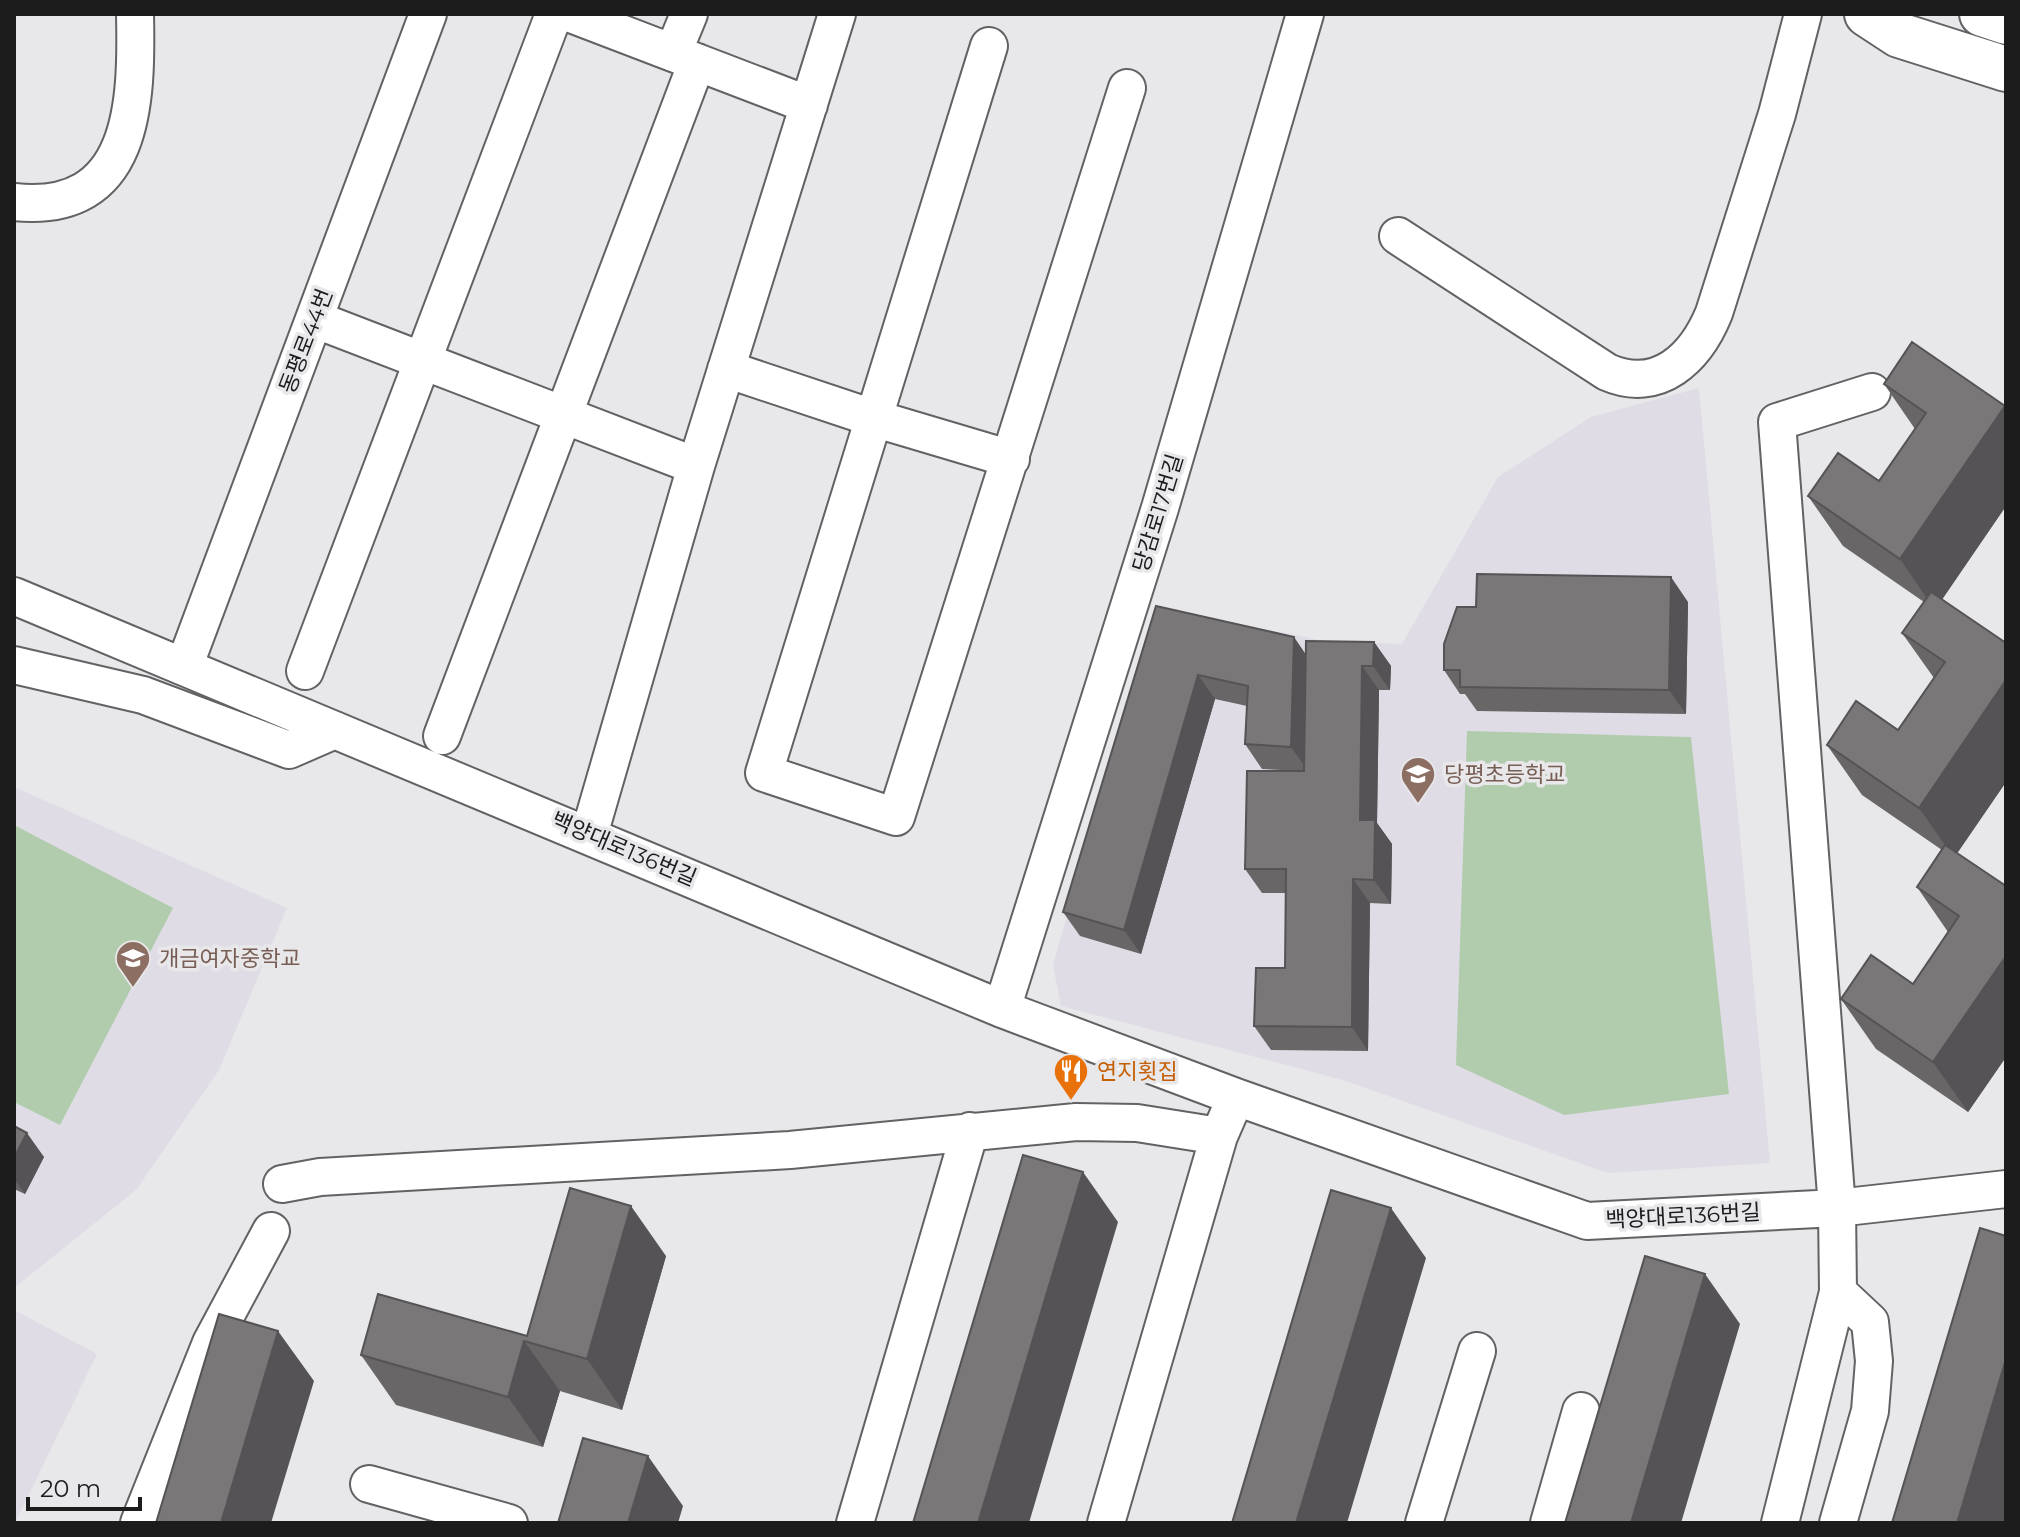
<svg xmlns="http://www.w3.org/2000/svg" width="2020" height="1537" font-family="Montserrat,'Noto Sans KR',sans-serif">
<rect width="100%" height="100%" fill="#e8e7ea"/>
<path fill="#e0dce6" d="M1699,388L1770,1163L1608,1173L1343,1080L1061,1006L1053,965L1155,608L1325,641L1402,644L1498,477L1591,417Z
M14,787L287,908L219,1070L136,1190L14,1288Z
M14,1310L97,1354L15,1523H14Z"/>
<path fill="#b0ccad" d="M1467,731L1691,737L1729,1094L1564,1115L1456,1065Z
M14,825L173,908L60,1125L14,1102Z"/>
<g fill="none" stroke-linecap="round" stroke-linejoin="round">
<g stroke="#626164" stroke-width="40">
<path id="minor" d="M571,14L809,105
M989,46L764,773L896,817L1127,88
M673,53L689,14
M14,202C135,215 137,102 135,14
M1398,236L1607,372C1659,395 1696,357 1714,313L1777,114L1803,14
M314,319L696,466
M726,369L873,418L1011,459
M14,596L1002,1009L1236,1097L1587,1221L1837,1208L2006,1189
M14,665L143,695L289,750L335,730
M184,667L428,14
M305,671L554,14
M442,736L697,62
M589,835L696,466L837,14
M1002,1009L1160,508L1305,14
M282,1184L320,1177L790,1150L1076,1122L1137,1123L1219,1136L1236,1097
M369,1484L509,1523
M139,1523L211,1343L271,1231
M855,1523L970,1131
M1106,1523L1219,1136
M1424,1523L1477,1351
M1549,1523L1581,1411
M1780,1523L1838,1292L1837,1208L1777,422L1872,392
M1838,1523L1870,1411L1874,1361L1870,1322L1838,1292"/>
</g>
<g stroke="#626164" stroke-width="48">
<path id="major" d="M1867,14L1899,35L2006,69
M1982,14L2006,22"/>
</g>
<use href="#minor" stroke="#fff" stroke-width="36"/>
<use href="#major" stroke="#fff" stroke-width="44"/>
</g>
<path fill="#696668" d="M1912,342L2006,506L1942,599L2006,643V782L1957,853L2006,886V1057L1968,1112L1876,1049L1841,999L1913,984L1948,932L1917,887L1942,850L1862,795L1827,745L1898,730L1934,678L1902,633L1924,602L1843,546L1808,496L1879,481L1915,429L1884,384Z
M1688,602L1686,714L1477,711L1465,694H1460L1444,670L1476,607Z
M1156,606L1306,654L1374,642L1391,666L1390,690H1379L1377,823L1392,844L1391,904L1370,903L1368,1051L1271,1050L1254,1026L1285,968L1286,893H1262L1245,869L1304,771L1262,769L1245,744L1247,706L1215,699L1141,954L1080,936L1063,912Z
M14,1126L44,1157L25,1194L14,1189Z
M666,1256L622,1410L560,1391L543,1447L396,1405L361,1355L527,1336Z"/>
<path fill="#555355" d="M2005,406L2006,506L1935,610L1900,559Z
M1671,577L1688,602L1686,714L1669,690Z
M1294,637L1311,662L1308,771L1291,747Z
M1374,642L1391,666L1390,690L1373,666Z
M1362,666L1379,690L1377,823L1392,844L1391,904L1374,880L1360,820Z
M1198,675L1215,699L1141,954L1124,930Z
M2006,680V782L1954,858L1919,808Z
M1353,879L1370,903L1368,1051L1352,1027Z
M2006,956V1057L1968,1112L1933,1062Z
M27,1133L44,1157L25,1194L14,1179V1158Z
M1083,1172L1118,1222L1029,1523H978Z
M631,1206L666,1256L622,1410L587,1359Z
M1391,1208L1426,1258L1347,1523H1296Z
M1705,1274L1740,1324L1681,1523H1631Z
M278,1331L314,1381L271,1523H221Z
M524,1341L560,1391L543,1447L508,1397Z
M2006,1359V1523H1957Z
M648,1456L683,1506L678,1523H628Z"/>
<path fill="#7a7779" stroke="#555355" stroke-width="2" d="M1912,342L2005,406L1900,559L1808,496L1838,453L1879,481L1926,413L1884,384Z
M1477,574L1671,577L1669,690L1460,687V670H1444V644L1457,607H1476Z
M1931,592L2006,643V680L1919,808L1827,745L1856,701L1898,730L1945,662L1902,633Z
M1156,606L1294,637L1291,747L1245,744L1248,686L1198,675L1124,930L1063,912Z
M1306,641L1374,642L1373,666H1362L1360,820H1375L1374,880L1353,879L1352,1027L1254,1026L1256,968H1285L1286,869H1245L1247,771H1304Z
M1945,845L2006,886V956L1933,1062L1841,999L1871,955L1913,984L1959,916L1917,887Z
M14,1126L27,1133L14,1158Z
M1023,1155L1083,1172L978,1523H913Z
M570,1188L631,1206L587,1359L524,1341L508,1397L361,1355L378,1294L527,1336Z
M1331,1190L1391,1208L1296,1523H1232Z
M1980,1228L2006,1236V1359L1957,1523H1892Z
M1645,1256L1705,1274L1631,1523H1565Z
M219,1314L278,1331L221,1523H156Z
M583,1438L648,1456L628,1523H558Z"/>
<defs>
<g id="school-pin" transform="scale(1.8)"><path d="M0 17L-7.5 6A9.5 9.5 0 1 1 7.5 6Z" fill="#8d6e63" stroke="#e8e7ea"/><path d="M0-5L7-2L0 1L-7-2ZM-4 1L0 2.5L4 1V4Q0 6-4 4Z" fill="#fff"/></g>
<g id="restaurant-pin" transform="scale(1.8)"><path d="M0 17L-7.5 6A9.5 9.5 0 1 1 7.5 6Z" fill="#e8710a" stroke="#e8e7ea"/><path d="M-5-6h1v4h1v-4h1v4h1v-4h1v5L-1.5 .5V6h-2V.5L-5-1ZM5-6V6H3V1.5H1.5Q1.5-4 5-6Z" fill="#fff"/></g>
</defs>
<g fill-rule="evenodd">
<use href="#school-pin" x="1418" y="774"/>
<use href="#school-pin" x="133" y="958"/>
<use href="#restaurant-pin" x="1071" y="1071"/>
</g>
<g text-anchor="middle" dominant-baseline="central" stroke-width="7" stroke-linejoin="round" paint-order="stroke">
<g font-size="22" fill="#1c1c1d" stroke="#e8e7ea">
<text transform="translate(306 341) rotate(-69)">동평로44번</text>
<text transform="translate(1158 513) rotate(-73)">당감로17번길</text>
<text transform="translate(624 849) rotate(23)">백양대로136번길</text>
<text transform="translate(1683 1216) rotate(-3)">백양대로136번길</text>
</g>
<g font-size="22" fill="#785e54" stroke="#e8e7ea" text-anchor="start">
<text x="1444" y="774">당평초등학교</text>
<text x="159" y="958">개금여자중학교</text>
</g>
<g font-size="22" fill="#c56008" stroke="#e8e7ea" text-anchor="start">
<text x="1097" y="1071">연지횟집</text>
</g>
</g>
<rect width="2020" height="1537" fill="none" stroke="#1c1c1d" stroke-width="32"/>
<path d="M28 1497v12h112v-12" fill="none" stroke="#1c1c1d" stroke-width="4"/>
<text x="40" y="1497" font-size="24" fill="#1c1c1d" stroke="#e8e7ea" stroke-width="6" paint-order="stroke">20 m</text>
</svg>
